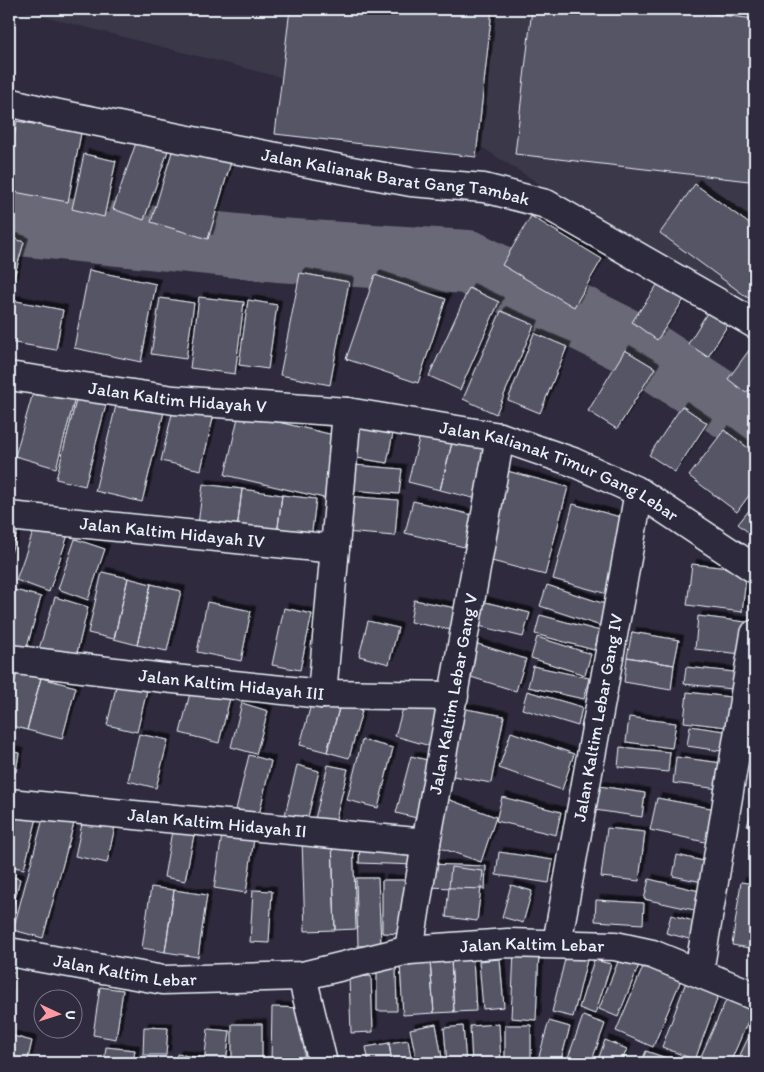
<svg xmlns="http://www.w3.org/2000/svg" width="764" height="1072" font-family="Itim,sans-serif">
<defs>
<filter id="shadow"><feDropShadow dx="4.5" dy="-4.5" stdDeviation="0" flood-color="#0009"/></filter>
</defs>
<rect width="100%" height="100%" fill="#2f2a3d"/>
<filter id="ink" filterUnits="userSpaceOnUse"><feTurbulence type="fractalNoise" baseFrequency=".02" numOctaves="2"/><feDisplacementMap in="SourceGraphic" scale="10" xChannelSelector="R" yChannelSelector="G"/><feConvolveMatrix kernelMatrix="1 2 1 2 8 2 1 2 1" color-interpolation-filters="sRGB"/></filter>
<g filter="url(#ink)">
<path fill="#3b3749" d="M14,9H755V320L432,116Z"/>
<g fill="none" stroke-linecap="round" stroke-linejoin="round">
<path stroke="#696978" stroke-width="64" d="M9,221L18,224L278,250L468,262L633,344L755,424"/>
</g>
<path fill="#575565" stroke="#e8f1f8" filter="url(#shadow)" d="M290,9H492L476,157L275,134Z
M532,9H671L755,19V130L749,181L515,154Z
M17,121L81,133L68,202L9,191V165Z
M138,137L169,148L144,220L113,209Z
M174,145L231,162L208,239L151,222Z
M84,154L116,161L104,217L72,209Z
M695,184L755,228V303L660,233Z
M531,216L602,259L574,307L502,265Z
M9,237L24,242L9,295Z
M89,270L156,284L141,362L74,348Z
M300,273L349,282L330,385L280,375Z
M375,275L446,299L418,383L346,359Z
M664,275L689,292L657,340L632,322Z
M469,288L499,302L460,390L429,376Z
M199,297L244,302L235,374L190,368Z
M160,298L194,303L186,359L151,354Z
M11,300L63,310L56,350L9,342V312Z
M248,300L277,305L268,369L239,365Z
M712,305L732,318L708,357L688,344Z
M501,311L534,325L496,414L463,399Z
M534,333L567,347L540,413L508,400Z
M755,342V381L746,393L728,379Z
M625,350L655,368L617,429L588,411Z
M36,382L76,394L56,468L15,456Z
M78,393L107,401L85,486L56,479Z
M118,397L165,408L142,502L95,491Z
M174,405L214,414L201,470L161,461Z
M682,406L707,423L675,472L649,455Z
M239,413L338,436L324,498L225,475Z
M356,427L393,433L387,463L351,457Z
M724,430L755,453V487L737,512L689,476Z
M421,431L453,439L440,490L408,482Z
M453,439L493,449L481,500L440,490Z
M354,465L402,469L399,494L351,490Z
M507,471L568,487L545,575L484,559Z
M203,484L242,489L237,530L198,525Z
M242,489L282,495L277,535L237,530Z
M282,495L316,499L311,539L277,535Z
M346,496L398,500L395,536L344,532Z
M413,501L485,518L477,550L405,533Z
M755,503V538L738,524Z
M573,504L631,520L611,595L553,579Z
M36,524L68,535L49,592L16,580Z
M9,526L18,530L9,559Z
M75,539L105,549L88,600L58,589Z
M692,564L747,570L742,612L687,605Z
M102,572L128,578L114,639L88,633Z
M128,578L151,584L137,645L114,639Z
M151,584L181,591L167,651L137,645Z
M547,585L608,605L601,626L540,606Z
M15,590L41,597L25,654L9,649V610Z
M55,597L88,607L75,661L39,649Z
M414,600L461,609L457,631L410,622Z
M477,600L530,613L523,637L471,624Z
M207,602L251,611L241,661L197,652Z
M284,608L312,614L300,670L272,665Z
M540,615L600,631L594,650L535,634Z
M698,616L746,622L742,654L695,649Z
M368,621L398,628L389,664L359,656Z
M632,632L679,640L674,665L627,657Z
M537,637L591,654L585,675L531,658Z
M468,641L526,659L516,691L458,673Z
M627,657L674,665L671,690L624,682Z
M533,666L589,678L584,699L528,687Z
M686,667L744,673L742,690L684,684Z
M9,670L17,672L9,702Z
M17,672L41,678L27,730L9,725V702Z
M41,678L76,687L62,739L27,730Z
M118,679L148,686L137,732L107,725Z
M192,685L231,694L219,743L180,733Z
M527,691L582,707L578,726L522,709Z
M687,692L739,698L735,728L684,722Z
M313,697L340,705L327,752L300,745Z
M406,698L449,711L437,748L395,736Z
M242,703L268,711L256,754L231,747Z
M340,705L362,711L349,758L327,752Z
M461,708L504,716L491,783L448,775Z
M629,717L676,723L672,748L626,742Z
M690,726L731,732L728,752L687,746Z
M511,732L574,754L562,790L499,768Z
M139,734L168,740L156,788L128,781Z
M362,740L393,748L378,808L347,800Z
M620,747L670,752L668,772L618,767Z
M9,751L19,753L16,772L9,771Z
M249,755L271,761L257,824L234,818Z
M411,756L439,763L425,820L396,813Z
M676,757L730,764L727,790L673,783Z
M297,765L319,771L306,825L284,819Z
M328,765L348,769L334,827L314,823Z
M599,786L645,793L642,817L595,810Z
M442,797L496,817L481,862L426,843Z
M502,797L561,812L556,835L496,821Z
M657,798L721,810L714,844L650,830Z
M755,802V828L747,826Z
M15,813L37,818L24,869L9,866V837Z
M44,815L74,823L43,938L13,930Z
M84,815L116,822L107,863L75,856Z
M173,825L195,830L185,881L164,877Z
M223,828L255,832L246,893L214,888Z
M607,828L645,832L639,881L601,877Z
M353,838L356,929L335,930L332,839Z
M332,839L335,930L305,931L302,840Z
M360,844L416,846V865L359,863Z
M499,852L553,860L549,883L496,875Z
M677,855L712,863L707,883L673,876Z
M427,864L486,866L485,889L426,887Z
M451,867L483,871L477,921L446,917Z
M9,876L20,879L9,922Z
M356,878H378L381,945L358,946Z
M649,879L708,893L703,912L644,899Z
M382,880H410L409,934L382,933Z
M741,882L755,884V949L732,945Z
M511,885L532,891L523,923L502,917Z
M151,887L174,890L165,952L142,948Z
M174,890L207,895L198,957L165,952Z
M253,890L272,891L269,943L250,942Z
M596,900L644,903L643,924L595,921Z
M671,915L701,923L697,941L666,933Z
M514,951L539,952L536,1020L511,1018Z
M567,951L588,956L573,1017L552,1012Z
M622,952L641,960L618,1017L599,1009Z
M473,958L476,1011L454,1012L451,959Z
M451,959L454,1012L434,1013L430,961Z
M500,959L504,1007L483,1009L479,961Z
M594,960L611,964L595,1014L579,1008Z
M646,960L683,975L653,1047L616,1031Z
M430,961L434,1013L403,1015L400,963Z
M396,968L397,1011H377V969Z
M9,971H13L9,995Z
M690,971L723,983L695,1060L662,1047Z
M371,976L373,1032L351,1033L349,977Z
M100,987L123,990L116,1039L93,1035Z
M731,989L755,1005L730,1063H698Z
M272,1007L305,1008L304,1063H271Z
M583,1016L605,1024L591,1063H566Z
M549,1021L570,1027L560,1063H537Z
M232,1024H262V1063H232Z
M436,1024L443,1063H417L410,1029Z
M499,1024L501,1063H472L470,1026Z
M755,1024V1062L740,1055Z
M505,1025H531V1063H505Z
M463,1026L466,1063H447L444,1028Z
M144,1027L168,1028L166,1055H143Z
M208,1029L230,1031L226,1063H204Z
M9,1035L32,1041L27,1063H9Z
M408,1040L412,1063H392L389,1043Z
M605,1040L627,1049L621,1063H597Z
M389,1043L392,1063H369L366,1047Z
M106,1047L135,1050L133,1063H104Z
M646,1051L672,1060L671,1063H641Z
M177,1054L200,1058L199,1063H175Z"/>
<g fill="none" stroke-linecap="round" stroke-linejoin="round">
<g stroke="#e8f1f8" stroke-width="31">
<g id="minor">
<path id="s1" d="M9,102L49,112L228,148L411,182L484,188L546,204L755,324"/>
<path id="s2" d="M9,376L174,400L347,412L500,437L573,462L639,492L755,569"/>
<path id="s3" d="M9,516L335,549"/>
<path id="s4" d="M9,659L164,678L322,694L454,696"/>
<path d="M322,694L347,412"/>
<path id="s5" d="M9,803L426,843"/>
<path id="s6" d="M557,943L639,492"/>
<path id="s7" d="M409,950L426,843L500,437"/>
<path id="s8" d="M9,952L163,980L302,976L409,950L508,943L615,946L652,954L755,996"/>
<path d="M699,972L755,634"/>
<path d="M302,976L323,1063"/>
</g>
</g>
<use href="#minor" stroke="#2f2a3d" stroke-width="28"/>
</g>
</g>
<g text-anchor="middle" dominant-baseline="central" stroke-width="4" stroke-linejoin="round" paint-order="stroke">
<g font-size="18" fill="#e8f1f8" stroke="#2f2a3d">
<text stroke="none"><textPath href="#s1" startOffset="394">Jalan Kalianak Barat Gang Tambak</textPath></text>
<text stroke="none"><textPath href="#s2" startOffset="170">Jalan Kaltim Hidayah V</textPath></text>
<text stroke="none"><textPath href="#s2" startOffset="562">Jalan Kalianak Timur Gang Lebar</textPath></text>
<text stroke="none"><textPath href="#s3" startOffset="164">Jalan Kaltim Hidayah IV</textPath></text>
<text stroke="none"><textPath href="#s4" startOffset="224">Jalan Kaltim Hidayah III</textPath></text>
<text stroke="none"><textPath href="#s7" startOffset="260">Jalan Kaltim Lebar Gang V</textPath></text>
<text stroke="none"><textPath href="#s6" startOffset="229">Jalan Kaltim Lebar Gang IV</textPath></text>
<text stroke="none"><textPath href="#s5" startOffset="209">Jalan Kaltim Hidayah II</textPath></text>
<text stroke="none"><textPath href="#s8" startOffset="529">Jalan Kaltim Lebar</textPath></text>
<text stroke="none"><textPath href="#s8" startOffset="118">Jalan Kaltim Lebar</textPath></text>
</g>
</g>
<rect width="764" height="1072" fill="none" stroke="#2f2a3d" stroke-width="30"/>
<rect x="15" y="15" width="734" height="1042" fill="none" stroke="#e8f1f8" stroke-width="2" filter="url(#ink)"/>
<g transform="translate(58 1014) rotate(94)"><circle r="24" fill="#2f2a3d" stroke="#797a88"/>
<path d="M0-4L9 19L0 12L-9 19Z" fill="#ff9aa2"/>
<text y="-8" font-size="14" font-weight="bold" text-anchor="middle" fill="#e8f1f8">U</text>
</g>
</svg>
